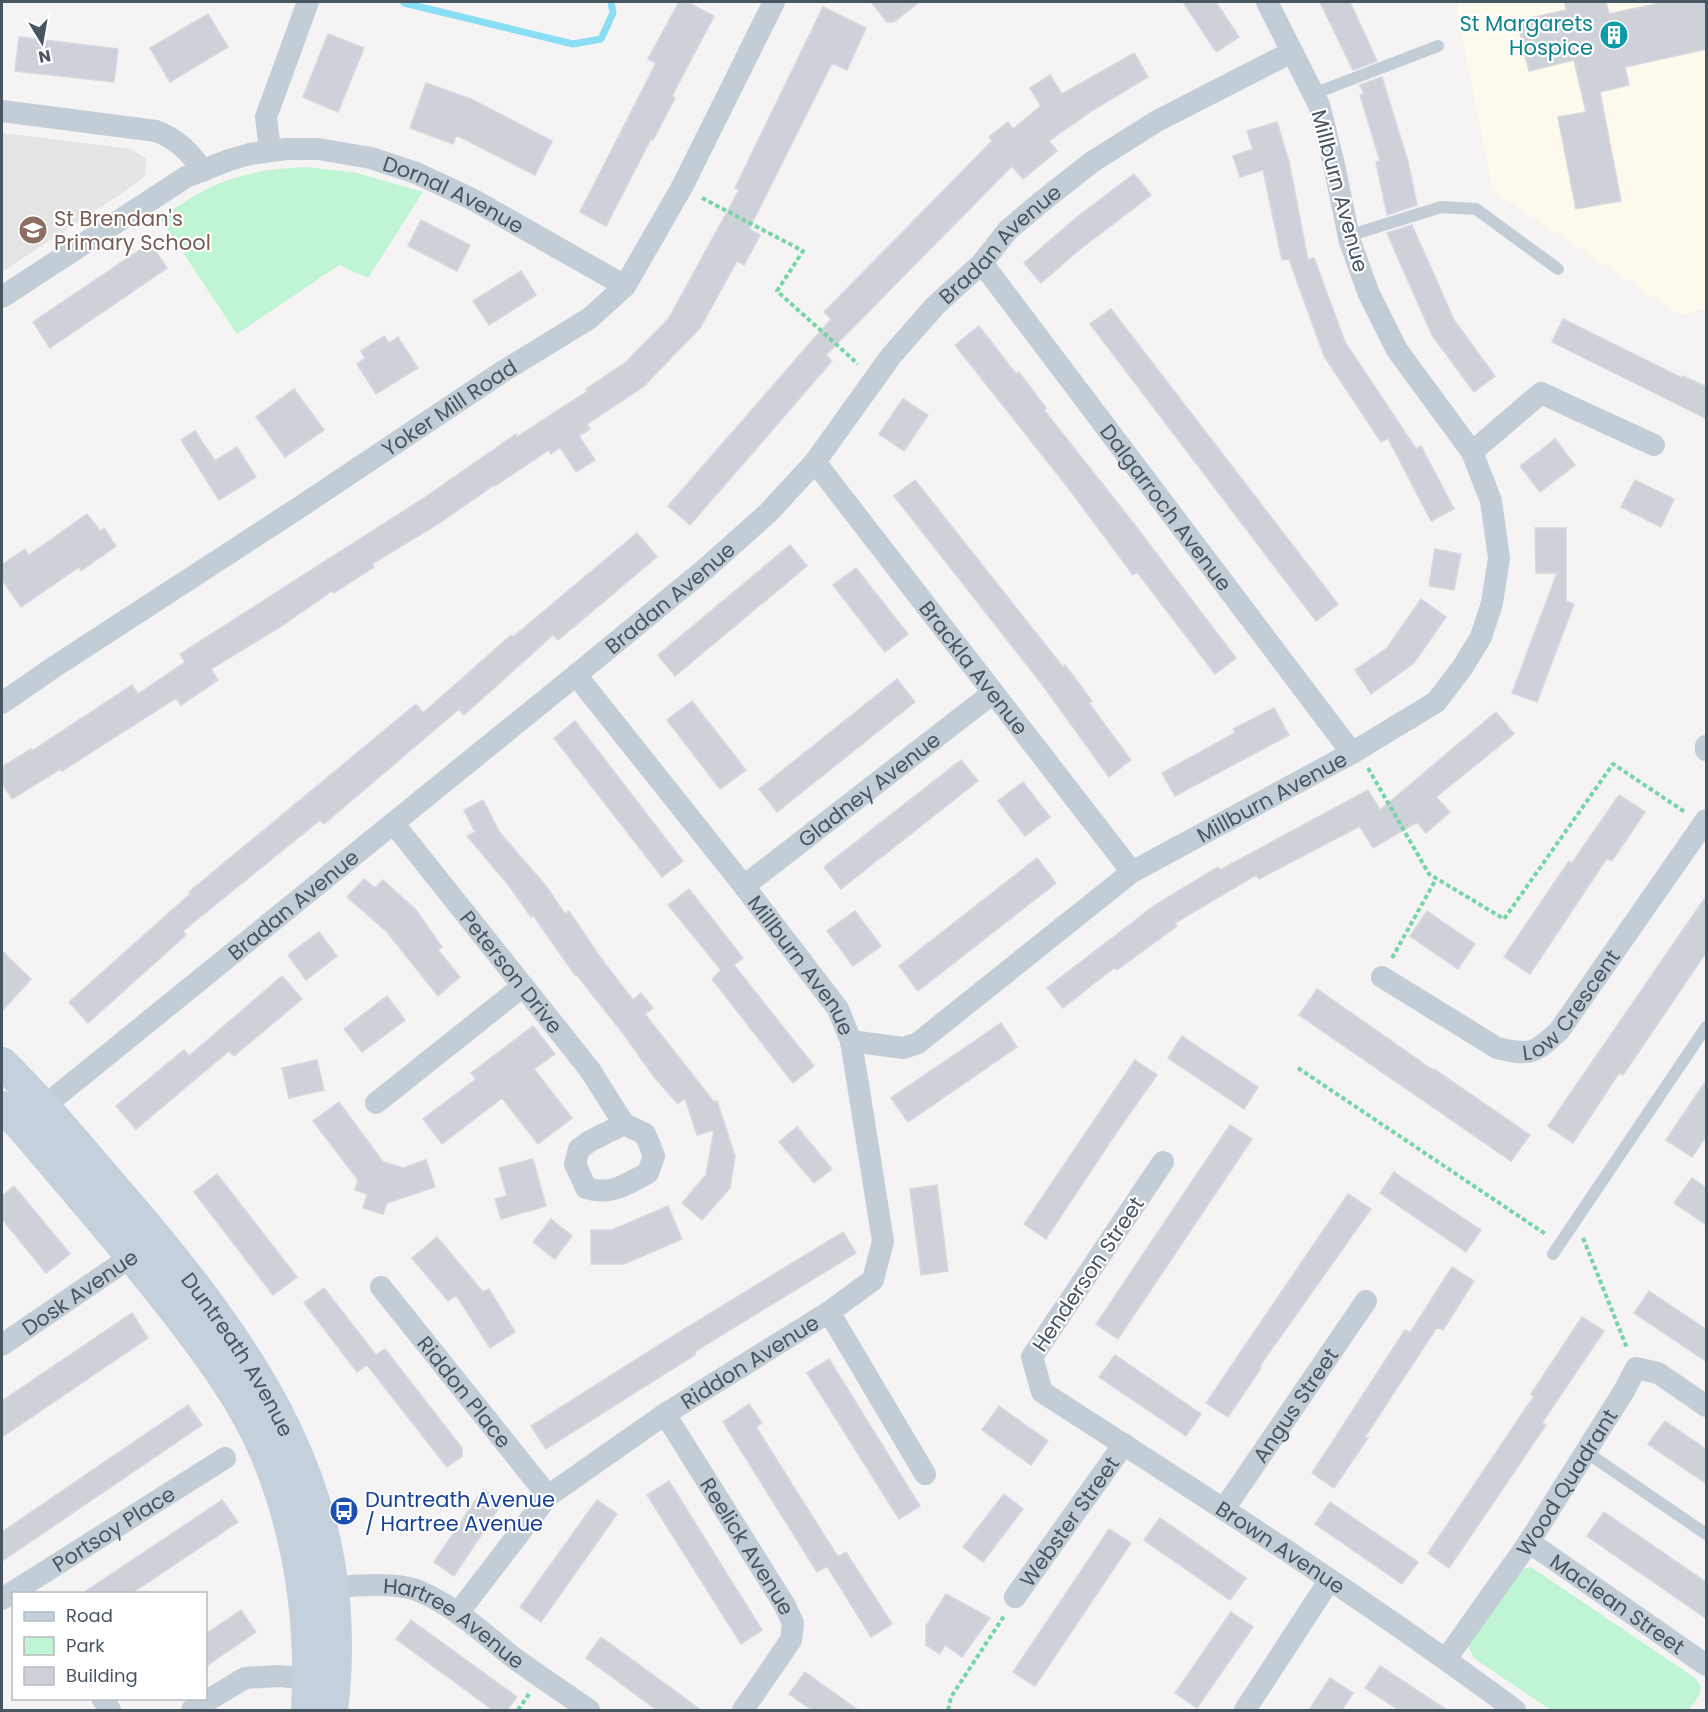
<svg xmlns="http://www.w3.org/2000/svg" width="1708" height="1712" font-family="Poppins,sans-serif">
<rect width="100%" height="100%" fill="#f5f3f3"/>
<path fill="#fef9ed" d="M1458,2H1706V309L1680,315L1493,191L1458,16Z"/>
<path fill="#e6e3e4" d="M2,133L131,149L146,159L145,176L128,189L2,272Z"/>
<path fill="#bff4d4" d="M306,167L357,173L423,192L368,278L339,265L237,334L160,218C179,206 199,191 220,183C248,172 276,168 306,167Z
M1531,1567L1695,1678L1701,1686L1700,1694L1689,1710H1551L1475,1659L1469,1649V1641L1518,1570Z"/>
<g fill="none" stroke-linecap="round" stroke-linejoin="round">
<path stroke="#89ddf4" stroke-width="7" d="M404,3L573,44L601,39L613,13L611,2"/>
</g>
<path fill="#ced1d8" stroke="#d6d8de" stroke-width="1.5" d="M679,2H687L714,16L672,96L675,98L653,140L651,139L606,226L580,212L656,63L648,59Z
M871,2H919L894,22H887Z
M1183,2H1216L1239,37L1216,52Z
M1320,2H1350L1377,61L1353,70Z
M1565,2H1606L1609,14L1664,2H1707V49L1625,67L1629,85L1600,92L1621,201L1576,209L1558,117L1586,112L1574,60L1529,71L1517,21L1566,10Z
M823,7L866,28L847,70L832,63L749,229L760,235L744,265L737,261L700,328L643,387L587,424L590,429L579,436L595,460L576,472L560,447L551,454L549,450L495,486L494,485L441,522L372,564L374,567L334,593L332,591L280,627L211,669L218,680L181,705L176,698L62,771L60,769L12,799L2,783V767L31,749L32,751L132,685L138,694L185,662L180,654L424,498L516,434L517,437L588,391L586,389L626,362L669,318L739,190L735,188Z
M208,14L228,47L170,82L150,48Z
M328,34L364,48L338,112L303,97Z
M19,37L118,49L114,82L15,71Z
M1134,53L1148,77L1093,110L1049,141L1057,151L1023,179L1012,166L826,355L832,361L690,525L668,506L831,319L824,312L992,141L989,137L1008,122L1013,129L1041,106L1030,88L1050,75L1062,94Z
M1382,77L1408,162L1417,205L1387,215L1376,162L1380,161L1360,95L1364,94L1360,85Z
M426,83L471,99L552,141L535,175L456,135L453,144L410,128Z
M1277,122L1289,162L1308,260L1314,258L1345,342L1416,449L1421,446L1454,509L1431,521L1388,438L1381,442L1324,356L1289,259L1282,260L1263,170L1240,177L1233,156L1253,149L1247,131Z
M1134,174L1151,195L1079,250L1041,283L1024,263L1077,217Z
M421,220L470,245L457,271L408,246Z
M1412,225L1454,320L1495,376L1474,392L1432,335L1387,233Z
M150,243L167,268L50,348L33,322Z
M521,271L536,295L489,325L473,301Z
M1111,309L1338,604L1316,621L1090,324Z
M1563,319L1682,378L1683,376L1707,387V419L1552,342Z
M979,326L1016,374L1019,372L1046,408L1044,410L1131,520L1236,658L1215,674L1137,572L1133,575L1069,489L955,345Z
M384,336L389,343L398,337L418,368L376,394L357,364L365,358L361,351Z
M294,389L324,430L285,457L256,417Z
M903,399L928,415L904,451L879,434Z
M195,431L215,461L237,447L256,477L219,500L181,440Z
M1555,439L1575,465L1540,492L1520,466Z
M915,480L1063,667L1065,665L1092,701L1089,703L1131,760L1109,777L1041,683L894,496Z
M1635,480L1674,499L1661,527L1621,507Z
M87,514L100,531L104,528L116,546L81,571L79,567L21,607L2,580V565L25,549L29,555Z
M1535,528H1566V601L1574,604L1537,702L1512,693L1557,573H1536Z
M637,533L657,557L558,640L553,635L464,715L459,709L324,824L320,820L183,931L186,935L88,1023L69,1002L190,894L189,892L416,704L423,713L511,635L513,637Z
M790,545L807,566L675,676L658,655Z
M1435,549L1461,554L1454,590L1429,586Z
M856,568L908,634L885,652L833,585Z
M1421,599L1446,617L1414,663L1371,694L1355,670L1387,648Z
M897,679L915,702L777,812L759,789Z
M692,701L746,770L720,789L667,720Z
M1274,708L1289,735L1175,796L1162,773L1235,733L1233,729Z
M1496,712L1514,734L1436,797L1450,812L1426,833L1417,822L1373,848L1360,826L1259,879L1256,875L1175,923L1177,926L1117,970L1115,967L1063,1008L1047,988L1155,905L1218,867L1220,870L1368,790L1380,810Z
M575,721L683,861L662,877L554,738Z
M961,760L978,781L841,889L824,867Z
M1023,782L1050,817L1025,836L998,801Z
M1619,795L1645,812L1612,861L1607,858L1530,974L1504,957L1569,861L1572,863Z
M483,800L500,833L546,886L565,914L569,911L600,957L633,1000L641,993L653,1008L645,1014L714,1102L717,1101L735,1156L730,1188L702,1220L682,1203L706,1175L714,1130L697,1135L685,1098L678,1104L654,1077L625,1036L576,974L575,975L533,915L531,917L510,887L467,836L475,832L464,810Z
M1037,858L1056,883L918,991L899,966Z
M364,879L375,888L383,880L416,910L442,947L438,950L460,977L438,996L387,932L347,897Z
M689,889L743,958L734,965L814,1066L793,1083L712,979L721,970L668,905Z
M1707,895V951L1623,1075L1619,1073L1573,1143L1548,1126Z
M855,911L881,946L853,966L827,931Z
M1427,911L1475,944L1458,969L1410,936Z
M319,932L337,956L306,980L288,955Z
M2,951L31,979L2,1011Z
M282,976L302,999L234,1056L229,1051L136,1129L116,1106L184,1050L189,1056Z
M1317,989L1433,1070L1434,1069L1530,1135L1511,1161L1299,1015Z
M387,996L405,1020L362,1052L344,1029Z
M1001,1023L1017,1047L908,1122L891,1098Z
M533,1026L555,1054L534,1069L572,1118L538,1144L502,1098L442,1144L423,1119L476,1079L471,1073Z
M1182,1036L1258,1087L1244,1109L1168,1058Z
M317,1060L324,1090L289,1098L282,1068Z
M1135,1060L1157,1075L1116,1133L1046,1239L1024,1224Z
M1707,1079V1135L1692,1157L1666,1140Z
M339,1102L383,1162L403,1168L426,1160L435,1187L387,1203L383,1214L363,1208L367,1194L355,1190L358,1180L313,1121Z
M1230,1125L1252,1139L1118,1339L1096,1324Z
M797,1127L832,1169L814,1183L779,1142Z
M533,1159L546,1206L501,1219L495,1199L507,1196L499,1168Z
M1394,1172L1481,1230L1466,1252L1380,1193Z
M217,1174L297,1277L273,1295L194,1192Z
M1692,1178L1707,1188V1225L1674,1203Z
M937,1185L948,1271L921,1275L910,1189Z
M14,1186L70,1254L46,1273L2,1219V1196Z
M1348,1194L1371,1209L1259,1367L1261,1368L1228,1417L1206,1403Z
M668,1206L682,1239L624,1264H591V1230H612Z
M551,1219L572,1236L555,1259L533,1242Z
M843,1232L856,1253L694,1352L696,1354L546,1449L531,1426L678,1333Z
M437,1237L483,1292L489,1289L515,1332L490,1348L456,1295L448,1301L412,1258Z
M1452,1267L1474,1281L1443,1330L1437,1327L1365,1437L1368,1438L1334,1488L1312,1473L1405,1330L1410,1333Z
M324,1288L376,1355L385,1349L462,1448V1456L447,1467L367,1365L357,1372L304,1303Z
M1649,1291L1707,1330V1362L1634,1313Z
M132,1313L148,1338L2,1437V1401Z
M1582,1317L1604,1331L1542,1423L1546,1425L1449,1568L1428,1553L1534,1396L1531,1394Z
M1115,1355L1201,1414L1186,1436L1099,1377Z
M829,1359L920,1506L899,1519L807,1373Z
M749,1404L762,1423L756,1427L838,1557L846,1552L892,1624L871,1637L827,1566L817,1572L723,1422Z
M188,1405L202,1425L2,1561V1532Z
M999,1406L1048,1441L1031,1465L982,1430Z
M1665,1421L1707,1450V1484L1648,1444Z
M669,1481L762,1630L741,1644L647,1495Z
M483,1489L503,1502L454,1576L434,1562Z
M1004,1494L1023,1509L983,1562L963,1547Z
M222,1500L238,1522L132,1593H83Z
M597,1500L617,1514L541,1622L520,1607Z
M1330,1502L1418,1562L1402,1584L1315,1524Z
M1604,1512L1707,1583V1619L1587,1536Z
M1160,1518L1246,1578L1230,1600L1144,1540Z
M1109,1529L1131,1543L1035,1686L1013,1672Z
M946,1594L990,1618L962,1657L945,1645L940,1654L926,1645V1626Z
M241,1610L256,1632L206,1666V1634Z
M1231,1612L1253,1627L1197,1708L1175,1693Z
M411,1620L517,1697L507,1710H493L396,1639Z
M601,1637L701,1710H657L586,1658Z
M1380,1666L1447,1710H1399L1365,1688Z
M805,1672L858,1710H812L789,1694Z
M1330,1678L1353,1693L1342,1710H1309Z"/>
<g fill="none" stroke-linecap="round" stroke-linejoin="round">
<path stroke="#74d5a6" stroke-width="4" stroke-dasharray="4.5 3" stroke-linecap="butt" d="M702,198L803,251L777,291L858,364
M1368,768L1429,874L1504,919L1613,764L1685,812
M1392,958L1436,879
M1298,1068L1547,1235
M1583,1238L1627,1348
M518,1710L529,1694
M948,1710L951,1697L1004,1616"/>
<path stroke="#c3cdd5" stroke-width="12" d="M1313,94L1438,46
M1348,236L1441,207L1476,209L1558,269
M1553,1254L1706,1027
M1586,1452L1706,1534"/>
<g stroke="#c3cdd5" stroke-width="22">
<path d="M2,111L156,131C177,139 190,152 203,171"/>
<path d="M270,150L266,117L308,2"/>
<path id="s1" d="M982,263L1352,753"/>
<path id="s2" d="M2,297L186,177L229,160L250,154L286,149H318L371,158L416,173L472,199L625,286"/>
<path d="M1472,452L1541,393L1654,445"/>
<path id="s3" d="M815,462L1132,872"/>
<path id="s4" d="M576,675L744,886L838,1009L851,1041L903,1048L918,1043L1132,872L1352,753L1436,702L1462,668L1481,637L1492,603L1499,558L1491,501L1472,452L1397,350L1369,294L1350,242L1334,165L1319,105L1267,2"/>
<path id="s5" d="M2,703L54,667L303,505L502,372L590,318L625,286L682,187L774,2"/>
<path d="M1706,746V750"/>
<path id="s6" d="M394,824L590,1070L624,1124L645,1134L654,1156L648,1173C626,1184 612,1196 586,1188L575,1164L579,1149L590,1141L624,1124"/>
<path id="s7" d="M744,886L993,693"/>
<path id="s8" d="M1382,977L1497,1048C1530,1056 1534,1054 1559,1031L1706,820"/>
<path d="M376,1103L523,986"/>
<path id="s9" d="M32,1116L576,675L704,570L768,513L815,462L891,356L935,306L982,263L1008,230L1040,203L1092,162L1157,121L1292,52"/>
<path id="s10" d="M1163,1162L1032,1357L1042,1392C1202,1495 1363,1597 1515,1710"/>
<path id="s11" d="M381,1287L548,1496"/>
<path d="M829,1312L925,1474"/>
<path id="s12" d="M2,1345L144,1248"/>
<path id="s13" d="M665,1414L784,1604L793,1623L791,1640L743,1710"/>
<path id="s14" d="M1224,1509L1366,1301"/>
<path id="s15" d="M1529,1542L1706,1665"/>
<path id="s16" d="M317,1591C342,1585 397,1581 421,1592C456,1607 485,1635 514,1658C539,1676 564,1693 589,1710"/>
<path id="s17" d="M1015,1597L1124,1444"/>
<path id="s18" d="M2,1599L225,1458"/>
<path id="s19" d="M458,1613L548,1496L665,1414L829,1312L873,1280L883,1241L851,1041"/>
<path id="s20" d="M1446,1659L1529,1542L1624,1391L1636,1368L1658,1373L1706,1406"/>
<path d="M102,1698L110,1710"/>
<path d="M192,1710L245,1678L279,1676L322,1680"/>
<path d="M1245,1710L1329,1581"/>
</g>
<g stroke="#c4d0dc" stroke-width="32">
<path id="s21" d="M2,1063C45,1105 83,1152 123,1198C255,1352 358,1497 332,1710"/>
<path d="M2,1107L20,1125C70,1184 121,1242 169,1303C206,1351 244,1400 267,1456C300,1537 312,1624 307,1710"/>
</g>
</g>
<defs>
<g id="building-disc" transform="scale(1.5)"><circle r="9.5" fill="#0f9aa8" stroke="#fff"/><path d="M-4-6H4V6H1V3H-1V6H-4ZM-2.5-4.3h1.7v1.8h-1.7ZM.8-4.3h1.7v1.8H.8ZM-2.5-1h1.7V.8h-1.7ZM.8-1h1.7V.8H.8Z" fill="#fff"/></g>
<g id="school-disc" transform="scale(1.5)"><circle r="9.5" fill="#8d6e63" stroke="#fff"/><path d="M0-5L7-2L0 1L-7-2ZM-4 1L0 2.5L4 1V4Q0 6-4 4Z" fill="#fff"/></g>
<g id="bus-disc" transform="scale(1.5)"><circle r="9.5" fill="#1a4fb4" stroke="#fff"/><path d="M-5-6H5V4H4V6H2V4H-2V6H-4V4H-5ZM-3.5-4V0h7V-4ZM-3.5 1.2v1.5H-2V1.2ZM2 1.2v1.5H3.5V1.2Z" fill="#fff"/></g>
</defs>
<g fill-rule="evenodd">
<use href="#building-disc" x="1614" y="35"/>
<use href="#school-disc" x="33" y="230"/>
<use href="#bus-disc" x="344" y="1511"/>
</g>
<g text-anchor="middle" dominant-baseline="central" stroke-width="4.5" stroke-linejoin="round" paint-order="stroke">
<g font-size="21" fill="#0d838f" stroke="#fff" text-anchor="end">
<text x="1593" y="23">St Margarets<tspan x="1593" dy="24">Hospice</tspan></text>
</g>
<g font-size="21" fill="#485662" stroke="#fff">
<text transform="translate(1340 191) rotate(75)">Millburn Avenue</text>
<text stroke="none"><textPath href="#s2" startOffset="500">Dornal Avenue</textPath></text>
<text stroke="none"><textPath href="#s9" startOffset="1308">Bradan Avenue</textPath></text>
<text stroke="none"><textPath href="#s5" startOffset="536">Yoker Mill Road</textPath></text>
<text stroke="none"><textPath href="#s1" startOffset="306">Dalgarroch Avenue</textPath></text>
<text stroke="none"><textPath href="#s9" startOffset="822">Bradan Avenue</textPath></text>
<text stroke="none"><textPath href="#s3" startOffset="260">Brackla Avenue</textPath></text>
<text stroke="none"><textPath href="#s7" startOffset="158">Gladney Avenue</textPath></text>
<text stroke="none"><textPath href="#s4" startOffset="960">Millburn Avenue</textPath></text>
<text stroke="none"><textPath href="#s9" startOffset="336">Bradan Avenue</textPath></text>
<text stroke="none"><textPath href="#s4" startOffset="368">Millburn Avenue</textPath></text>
<text stroke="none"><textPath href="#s6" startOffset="189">Peterson Drive</textPath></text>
<text stroke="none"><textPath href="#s8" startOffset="231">Low Crescent</textPath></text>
<text transform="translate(1088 1274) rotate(-56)">Henderson Street</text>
<text stroke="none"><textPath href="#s12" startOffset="94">Dosk Avenue</textPath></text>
<text stroke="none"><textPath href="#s21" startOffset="376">Duntreath Avenue</textPath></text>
<text stroke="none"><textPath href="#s19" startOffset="390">Riddon Avenue</textPath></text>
<text stroke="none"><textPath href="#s11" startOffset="134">Riddon Place</textPath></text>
<text stroke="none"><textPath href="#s14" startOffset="126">Angus Street</textPath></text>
<text stroke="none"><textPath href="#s20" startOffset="214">Wood Quadrant</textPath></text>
<text stroke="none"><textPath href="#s17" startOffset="93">Webster Street</textPath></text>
<text stroke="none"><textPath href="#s18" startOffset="132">Portsoy Place</textPath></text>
<text stroke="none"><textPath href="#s13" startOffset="156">Reelick Avenue</textPath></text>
<text stroke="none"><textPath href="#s10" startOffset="556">Brown Avenue</textPath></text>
<text stroke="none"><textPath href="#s15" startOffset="108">Maclean Street</textPath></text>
<text stroke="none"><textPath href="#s16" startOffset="148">Hartree Avenue</textPath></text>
</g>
<g font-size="21" fill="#785e54" stroke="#fff" text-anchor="start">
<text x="54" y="218">St Brendan's<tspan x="54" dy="24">Primary School</tspan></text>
</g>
<g font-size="21" fill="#164399" stroke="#fff" text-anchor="start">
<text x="365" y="1499">Duntreath Avenue<tspan x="365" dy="24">/ Hartree Avenue</tspan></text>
</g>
</g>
<rect width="1708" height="1712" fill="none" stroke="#485662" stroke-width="6"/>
<rect x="12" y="1592" width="195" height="108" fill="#ffffff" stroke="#b6bbc0" stroke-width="1.5"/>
<rect x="24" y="1612" width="30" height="9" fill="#c4d0dc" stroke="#b6bbc0" stroke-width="1.5"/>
<text x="66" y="1622" font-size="18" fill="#485662">Road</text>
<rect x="24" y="1637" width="30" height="18" fill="#bff4d4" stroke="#b6bbc0" stroke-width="1.5"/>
<text x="66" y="1652" font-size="18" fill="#485662">Park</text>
<rect x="24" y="1667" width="30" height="18" fill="#ced1d8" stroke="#b6bbc0" stroke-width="1.5"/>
<text x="66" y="1682" font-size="18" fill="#485662">Building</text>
<g transform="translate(42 42) rotate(169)" stroke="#ffffff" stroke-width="4.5" paint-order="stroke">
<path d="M0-4.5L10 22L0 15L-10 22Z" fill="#485662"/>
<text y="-9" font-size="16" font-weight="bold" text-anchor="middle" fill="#485662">N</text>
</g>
</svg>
